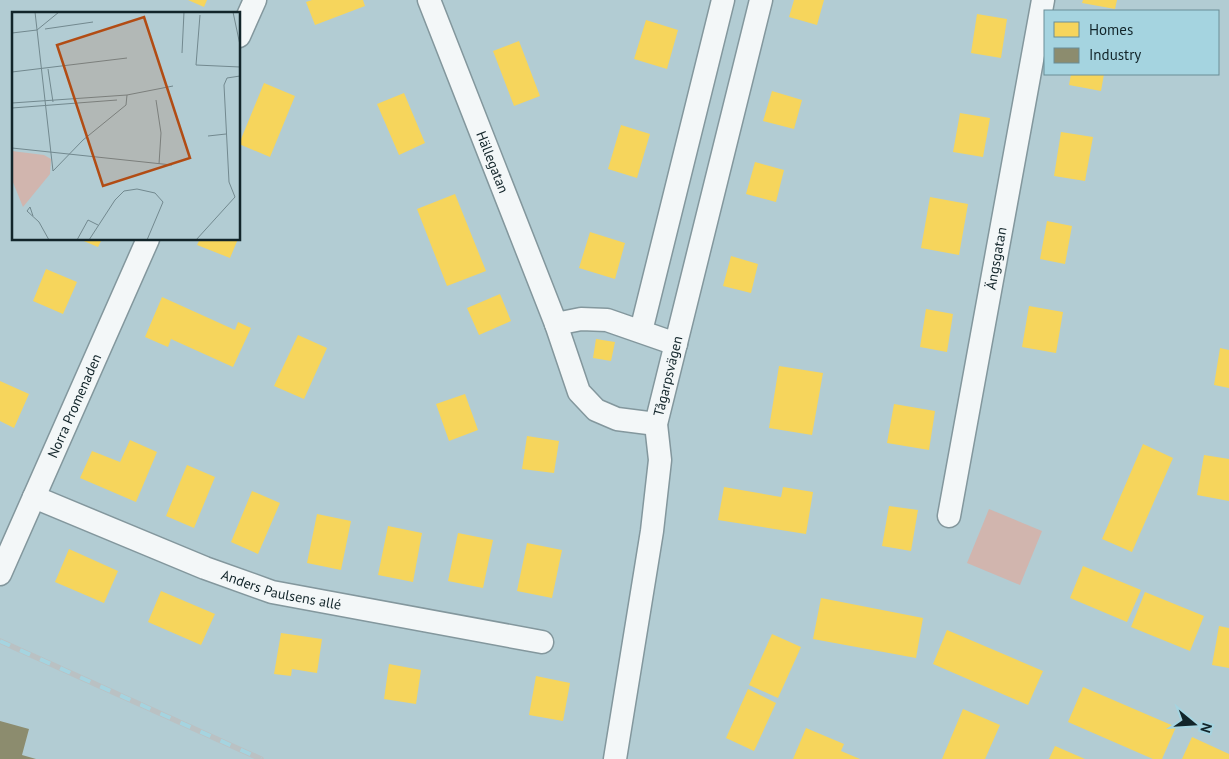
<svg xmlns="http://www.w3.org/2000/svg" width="1229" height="759" font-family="'PT Sans',sans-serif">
<rect width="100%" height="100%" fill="#b2ccd3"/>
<path fill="#d1b5ae" d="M989,509L1042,531L1020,585L967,563Z"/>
<path fill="#f6d55c" d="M188,0H207L204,7Z
M312,0H363L365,6L315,25L306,2Z
M794,0H824L817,25L789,17Z
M1083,0H1117L1115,9L1082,3Z
M977,14L1007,19L1001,58L971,53Z
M646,20L678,30L667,69L634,59Z
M519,41L540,96L514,106L493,51Z
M1071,74H1104L1101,91L1069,85Z
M264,83L295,96L270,157L239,144Z
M772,91L802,100L794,129L763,121Z
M404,93L425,143L399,155L377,104Z
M960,113L990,118L983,157L953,152Z
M621,125L650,134L637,178L608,169Z
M1061,132L1093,137L1085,181L1054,176Z
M755,162L784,170L776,202L746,194Z
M455,194L486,271L447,286L417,209Z
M930,197L968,204L959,255L921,248Z
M1047,221L1072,226L1065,264L1040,259Z
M590,232L625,243L615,279L579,268Z
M79,239H102L98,247Z
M200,239H238L230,258L197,245Z
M731,256L758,264L751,293L723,286Z
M46,269L77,282L63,314L33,301Z
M500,294L511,321L479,335L467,308Z
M162,297L235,330L238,322L251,328L233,367L171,339L168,347L145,337Z
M1029,306L1063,312L1056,353L1022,347Z
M926,309L953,314L947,352L920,347Z
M298,335L327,348L304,399L274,386Z
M596,339L615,342L611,361L593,358Z
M1220,348L1229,350V388L1214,385Z
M779,366L823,373L812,435L769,428Z
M0,381L29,394L14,428L0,421Z
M465,394L478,430L449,441L436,404Z
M894,404L935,411L929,450L887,443Z
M527,436L559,441L554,473L522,469Z
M130,440L157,452L136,502L80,478L92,451L120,462Z
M1143,444L1173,458L1132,552L1102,539Z
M1204,455L1229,459V501L1197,495Z
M187,465L215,477L194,528L166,516Z
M724,487L781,497L783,487L813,492L806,534L718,520Z
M252,491L280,503L258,554L231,542Z
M889,506L918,510L911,551L882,546Z
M317,514L351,521L341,570L307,563Z
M388,526L422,533L413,582L378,575Z
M458,533L493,540L483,588L448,581Z
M527,543L562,550L552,598L517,591Z
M69,549L118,571L104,603L55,582Z
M1083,566L1141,590L1127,622L1070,598Z
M161,591L215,614L201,645L148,622Z
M1145,592L1204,616L1190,651L1131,627Z
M821,598L923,618L916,658L813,639Z
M1219,626L1229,628V668L1212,665Z
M947,630L1043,671L1028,705L933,664Z
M281,633L322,639L317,673L292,669L291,676L274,674Z
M772,634L801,647L778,698L749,685Z
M389,664L421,670L416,704L384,699Z
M536,676L570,683L563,721L529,715Z
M1083,687L1176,727L1162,759H1153L1068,722Z
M748,689L776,703L754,751L726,738Z
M963,709L1000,725L985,759H942Z
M806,728L844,744L841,751L860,759H793Z
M1192,737L1229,754V759H1182Z
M1055,746L1085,759H1049Z"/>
<path fill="#8c8c6e" d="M0,721L29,729L22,755L36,759H0Z"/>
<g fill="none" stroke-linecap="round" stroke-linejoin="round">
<g stroke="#83979d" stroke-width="25">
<g id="minor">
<path id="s1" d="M429,0L556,324L579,392L596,410L617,419L656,424"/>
<path d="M239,36L255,0"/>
<path d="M556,324L581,319L607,320L676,344"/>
<path d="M641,331L723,0"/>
<path id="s2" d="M34,497L205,568L272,592L542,642"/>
<path id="s3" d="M949,516L1043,0"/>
<path id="s4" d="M0,574L148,239"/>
<path id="s5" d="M615,759L652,531L660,460L656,424L761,0"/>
</g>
</g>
<use href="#minor" stroke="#f3f7f8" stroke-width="22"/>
<g stroke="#bac1c3" stroke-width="5.5">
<path id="rail" d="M0,641L261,759"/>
</g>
<use href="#rail" stroke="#a5d4e0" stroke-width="4" stroke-dasharray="11" stroke-linecap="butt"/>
</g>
<g text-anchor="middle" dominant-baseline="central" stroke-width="5" stroke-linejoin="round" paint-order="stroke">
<g font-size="14" fill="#12252a" stroke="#a5d4e0">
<text stroke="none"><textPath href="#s1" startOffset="174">Hällegatan</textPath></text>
<text stroke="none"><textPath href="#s3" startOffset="262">Ängsgatan</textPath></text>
<text stroke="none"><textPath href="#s5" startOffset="388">Tågarpsvägen</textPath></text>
<text stroke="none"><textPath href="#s4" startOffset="184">Norra Promenaden</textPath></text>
<text stroke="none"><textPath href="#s2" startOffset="265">Anders Paulsens allé</textPath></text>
</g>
</g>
<g transform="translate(12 12)">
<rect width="228" height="228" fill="#b2ccd3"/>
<path d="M0,139L32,143L39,147L38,162L11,195L0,168Z" fill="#d1b5ae"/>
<path fill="none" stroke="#72898f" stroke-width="1" d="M23,0L41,159M221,0L228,33M188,3L184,53L228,55M33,17L81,10M0,21L25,18L47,0M170,41L172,0M36,57L41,90M0,60L115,46M144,88L149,121L147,152M0,91L115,83L161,74M0,96L105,88M196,124L214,122M0,136L160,153M41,159L71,128L114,93L115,83M21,204L18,195L15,199L27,210L37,228M65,228L76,208L86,213M77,228L103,188L112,179L125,177L143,181L151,190L135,228M184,228L223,185L217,170L212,73L215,66L228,64"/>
<path fill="#b24c14" fill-opacity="0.15" stroke="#b24c14" stroke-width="2.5" d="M132,5L178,146L91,174L45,33Z"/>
<rect width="228" height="228" fill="none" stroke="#12252a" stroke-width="2.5"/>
</g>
<rect x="1044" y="10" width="175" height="65" fill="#a5d4e0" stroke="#6a8e97"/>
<rect x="1054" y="22" width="25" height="15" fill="#f6d55c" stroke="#6a8e97"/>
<text x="1089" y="35" font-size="15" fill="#12252a">Homes</text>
<rect x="1054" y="48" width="25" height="15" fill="#8c8c6e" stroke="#6a8e97"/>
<text x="1089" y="60" font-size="15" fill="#12252a">Industry</text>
<g transform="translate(1194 724) rotate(108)" stroke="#a5d4e0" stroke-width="4" paint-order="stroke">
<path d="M0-4L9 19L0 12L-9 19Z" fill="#12252a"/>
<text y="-8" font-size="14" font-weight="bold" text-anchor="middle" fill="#12252a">N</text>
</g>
</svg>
